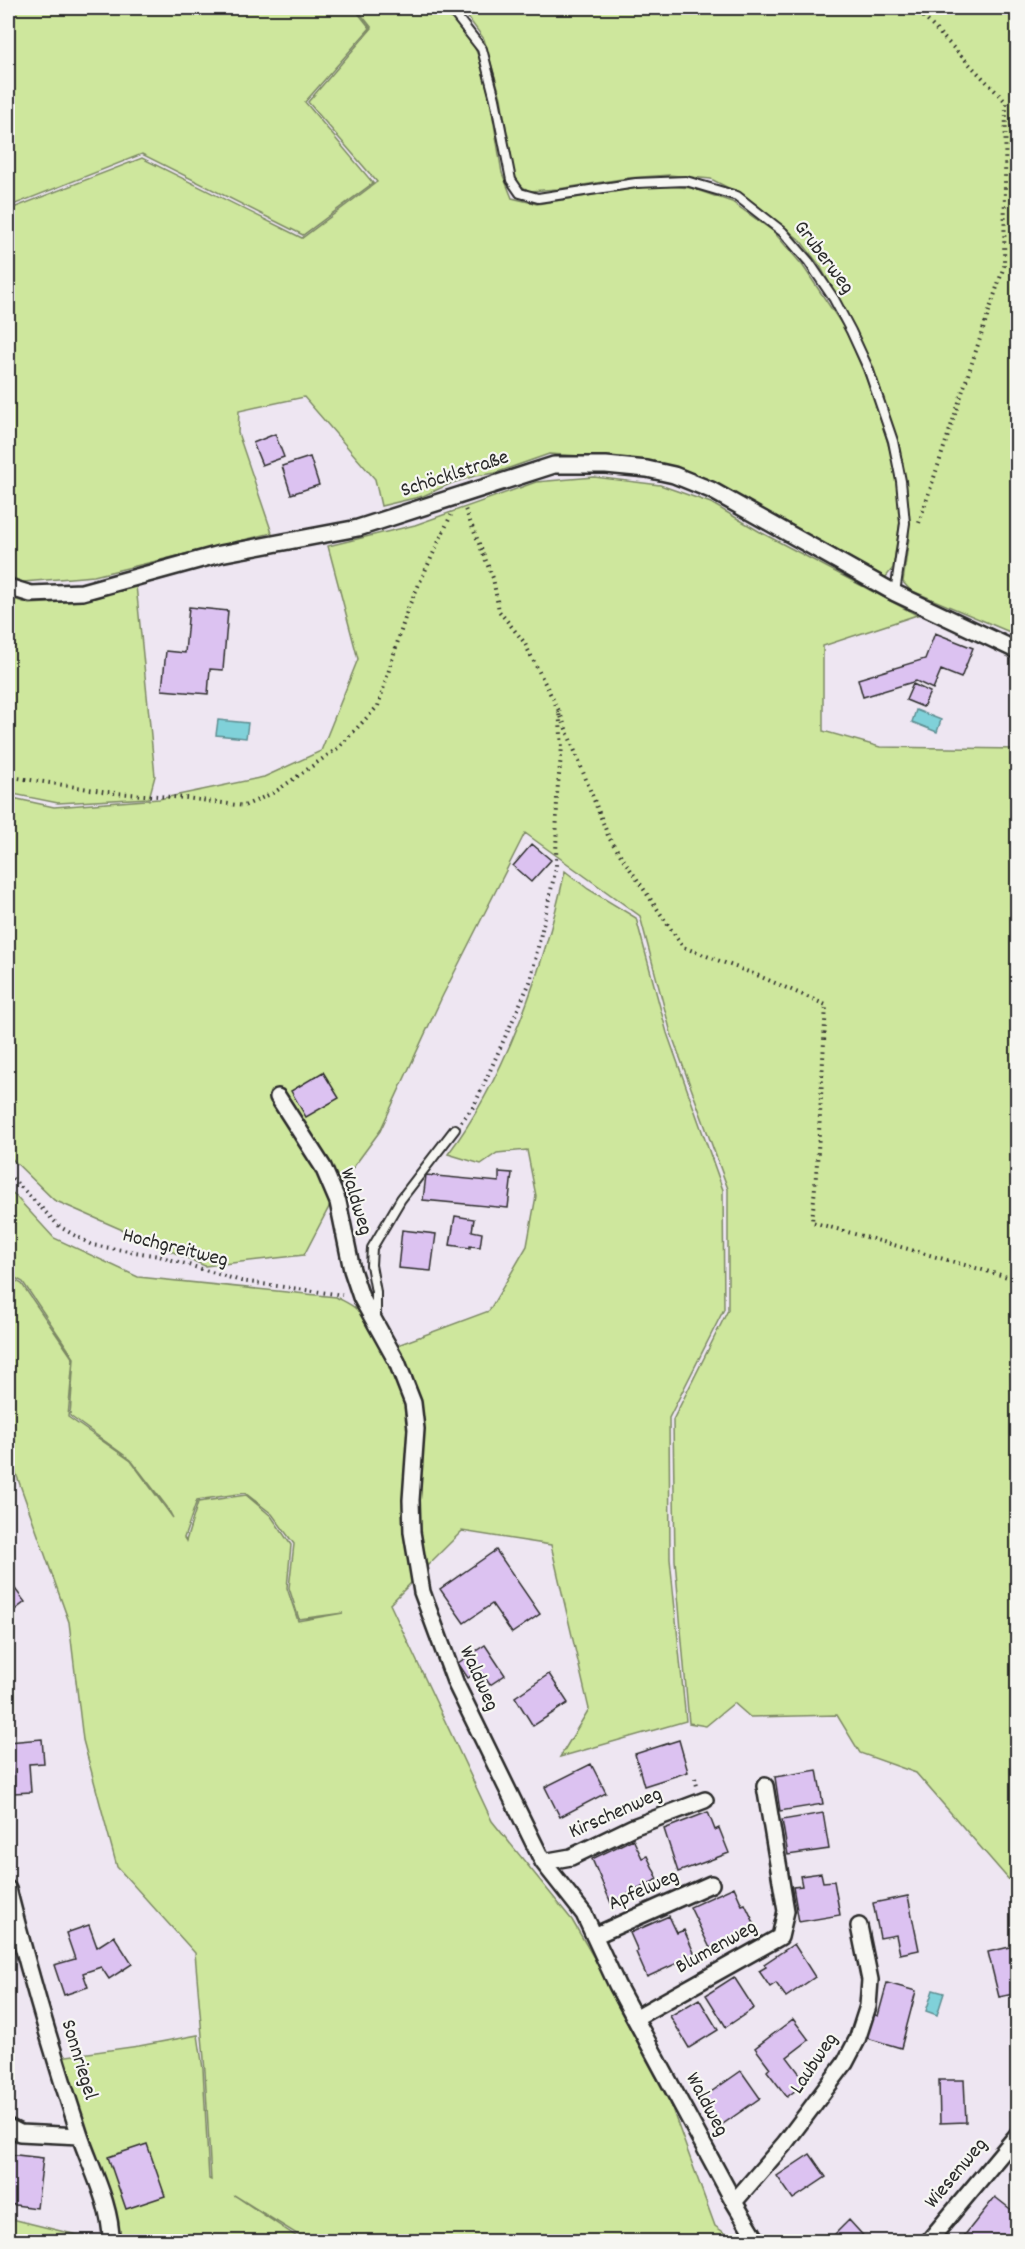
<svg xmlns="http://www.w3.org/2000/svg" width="1025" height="2249" font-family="Dekko,sans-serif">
<rect width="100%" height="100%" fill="#eee6f2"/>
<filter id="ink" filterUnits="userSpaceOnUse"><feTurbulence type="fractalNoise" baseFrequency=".0167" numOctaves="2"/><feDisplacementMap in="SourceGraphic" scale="12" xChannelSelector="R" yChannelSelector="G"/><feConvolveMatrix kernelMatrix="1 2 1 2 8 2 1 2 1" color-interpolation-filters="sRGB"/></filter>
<g filter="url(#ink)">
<path fill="#cee79d" stroke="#7c8964" stroke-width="1.5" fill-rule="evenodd" d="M8,8H354L370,28L305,102L373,183L303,235L142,154L8,207Z
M356,8H444L470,36L479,58L490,99L502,173L512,198L537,204L657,185L691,188L732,202L773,231L803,266L847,332L877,405L896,472L900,521L893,568L885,578H878L693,475L630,459L549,454L495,473L475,476L452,483L423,496L381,506L375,479L304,397L239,411L238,433L272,533L94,576L23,582L8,576V210L142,158L302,238L377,182L308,102L372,28Z
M461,8H1017V635L910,590L903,582L909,537L905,482L899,451L880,387L859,337L820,266L800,240L746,197L711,179L669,175L628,178L558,189L529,191L518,184L513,170L501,98L484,39Z
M594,477L660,485L711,503L762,533L917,615L823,646V731L880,747L1017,749V1889L916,1773L860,1753L837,1715L750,1717L734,1703L706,1726L689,1723L675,1560L673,1420L728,1310V1189L671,1033L640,916L525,833L442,997L380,1131L341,1184L304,1255L205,1266L54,1200L8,1155V797L54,807L159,799L264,777L321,751L358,659L328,546L415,525L536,482Z
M136,585L155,776L149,798L58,803L8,793V597L29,604L80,601Z
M565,871L588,889L636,918L667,1033L723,1190L724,1309L669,1418L670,1559L686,1721L560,1757L589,1709L551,1545L462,1531L422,1571L415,1514L419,1434L395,1346L489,1311L527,1246L536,1196L527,1150L497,1153L481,1164L448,1154C507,1076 544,966 565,871Z
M8,1188L54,1238L138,1277L336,1297C343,1301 351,1304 356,1309C380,1329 399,1379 409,1408L413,1581L390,1604L492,1821L572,1920L597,1963L616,2003L670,2103L715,2226L736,2241H308L234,2195L303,2241H118L59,2057L139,2046L198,2035L203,2069L209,2179L211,2180L205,2071L195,1953L117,1867L83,1740L69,1622L8,1451V1276L22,1284L73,1359L68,1417L131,1461L173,1518L167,1507L131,1460L70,1416L74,1358L23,1282L8,1274ZM245,1493L272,1514L294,1544L289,1588L299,1619L343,1613L298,1621L287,1588L291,1545L271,1516L246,1495L198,1502L186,1541L184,1538L197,1500Z
M8,2218L85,2237L91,2241H8Z"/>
<path fill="#80d1d9" stroke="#5e8f93" stroke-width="1.5" d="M916,710L941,720L937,732L912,722Z
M218,720L248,723L246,738L216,735Z
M933,1990L944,1993L937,2015L926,2011Z"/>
<path fill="#dcc2f1" stroke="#2b2b2b" stroke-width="1.5" d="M275,434L284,457L262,465L253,443Z
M310,457L319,485L291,494L282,466Z
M189,607L228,611L223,670L210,669L208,694L162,690L166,651L185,653Z
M935,633L973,648L961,678L941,670L933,689L916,681L863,697L858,679L925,659Z
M913,684L930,692L923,707L906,700Z
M532,844L551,860L531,882L513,866Z
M323,1072L339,1098L306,1117L291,1091Z
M499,1172L512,1173L508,1208L423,1200L426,1175L499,1182Z
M455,1216L474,1219L472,1231L482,1233L480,1247L470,1246V1248L450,1245Z
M402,1230L436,1234L431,1271L398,1268Z
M496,1550L540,1614L512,1633L492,1604L464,1623L440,1589Z
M9,1581L25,1602L8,1615V1582Z
M485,1645L505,1675L490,1685L480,1670L468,1678L458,1663Z
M549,1674L568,1703L533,1726L515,1697Z
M42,1739L44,1763L29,1764L31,1792L14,1793L12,1765L8,1766V1742Z
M679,1740L688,1772L644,1786L635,1754Z
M591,1764L606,1793L560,1817L545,1787Z
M817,1770L823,1804L780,1811L775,1777Z
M708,1812L715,1830L719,1828L729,1853L678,1872L664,1829Z
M823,1813L829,1849L788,1855L782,1820Z
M633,1839L642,1858L647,1856L658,1879L611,1903L592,1859Z
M821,1873L823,1882L834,1881L840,1915L799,1922L793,1887L802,1886L800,1876Z
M734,1887L742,1905L745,1904L756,1927L710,1948L690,1907Z
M908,1896L919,1950L900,1954L896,1935L880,1938L873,1903Z
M669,1916L677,1933L684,1930L695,1955L647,1977L636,1952L638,1951L630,1933Z
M89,1925L97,1947L114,1936L132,1964L109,1979L101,1967L83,1973L88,1987L64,1995L54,1965L75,1959L66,1933Z
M794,1944L815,1977L786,1997L776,1983L770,1987L759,1971L766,1967L764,1964Z
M1014,1946L1018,1962V1993L999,1997L988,1952Z
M734,1977L754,2008L726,2027L706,1995Z
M887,1983L916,1991L901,2048L867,2038L873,2014L878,2016Z
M699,1999L718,2030L689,2048L670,2016Z
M793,2019L809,2040L787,2057L806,2082L787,2097L767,2071L770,2068L755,2048Z
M741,2071L760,2098L720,2126L701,2099Z
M939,2080H964L966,2122L940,2123Z
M147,2144L165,2196L126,2209L108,2157Z
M8,2154L43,2158L37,2208L8,2204Z
M810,2154L826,2177L793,2199L777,2176Z
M1018,2164V2177L1011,2171Z
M995,2197L1018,2215V2227L1006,2242H971L964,2236Z
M849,2220L869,2242H827Z"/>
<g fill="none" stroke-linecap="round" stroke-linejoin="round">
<g stroke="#2b2b2b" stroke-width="12">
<path id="lane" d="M450,8L482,49L495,99L511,180L520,193L538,198L636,183L686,181L737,196L783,232L809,262L834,299L851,331L868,368L893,441L901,481L905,523L895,593
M376,1316V1292L371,1265L372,1248L401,1199L455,1129"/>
</g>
<g stroke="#2b2b2b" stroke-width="20">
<path id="street" d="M8,587L31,594L82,592L220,554L358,528L554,465H606L647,469L674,475L711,490L895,593L1018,651
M278,1097L323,1167L338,1202L352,1270L361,1297L397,1362L413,1403L416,1429L411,1500L412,1532L422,1592L456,1684L543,1862L584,1914L617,1985L734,2202L758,2242
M543,1862L571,1857L633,1827L705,1800
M8,1889C29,1972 53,2055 80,2136C91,2168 112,2208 111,2242
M594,1936L711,1884
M635,2018L780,1937L786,1911L765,1786
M8,2127L20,2133L80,2136
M734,2202L785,2143L845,2063L857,2040L868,2006L870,1980L859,1926
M928,2242L1018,2134"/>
</g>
<path stroke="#2b2b2b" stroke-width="4" stroke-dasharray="1.5 4.5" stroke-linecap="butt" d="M915,8L1006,102L1004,266L919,523
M559,711L609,838L683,947L759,976L826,1005L818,1151L812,1222L1011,1278H1018
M8,773L18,778L115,793L186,798L244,806L275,792L338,748L378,706L408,608L451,515
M461,1122L474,1106L530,982L556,868L557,794L562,747L559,711L524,642L499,611L493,578L465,509
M8,1174L60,1227L92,1245L159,1256L241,1281L342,1295
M695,1778L697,1786
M647,1794L650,1804
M615,1807L618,1817"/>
<use href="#lane" stroke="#f6f6f2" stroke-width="8"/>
<use href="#street" stroke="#f6f6f2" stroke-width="15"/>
</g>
</g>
<g text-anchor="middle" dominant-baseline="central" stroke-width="4.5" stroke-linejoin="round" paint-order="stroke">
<g font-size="21" fill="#2b2b2b" stroke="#f6f6f2">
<text transform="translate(823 258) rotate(53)">Gruberweg</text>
<text transform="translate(455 475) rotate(-18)">Schöcklstraße</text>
<text transform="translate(355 1202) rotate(73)">Waldweg</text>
<text transform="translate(175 1249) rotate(14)">Hochgreitweg</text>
<text transform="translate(478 1679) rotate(66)">Waldweg</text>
<text transform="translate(616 1814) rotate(-24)">Kirschenweg</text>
<text transform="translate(644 1891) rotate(-24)">Apfelweg</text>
<text transform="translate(717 1948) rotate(-29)">Blumenweg</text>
<text transform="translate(78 2060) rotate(73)">Sonnriegel</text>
<text transform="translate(815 2064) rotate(-56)">Laubweg</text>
<text transform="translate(706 2105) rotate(62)">Waldweg</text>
<text transform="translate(957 2174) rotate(-50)">Wiesenweg</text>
</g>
</g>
<rect width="1025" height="2249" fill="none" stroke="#f6f6f2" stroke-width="30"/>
<rect x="15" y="15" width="995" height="2219" fill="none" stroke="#2b2b2b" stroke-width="2" filter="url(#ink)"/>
</svg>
